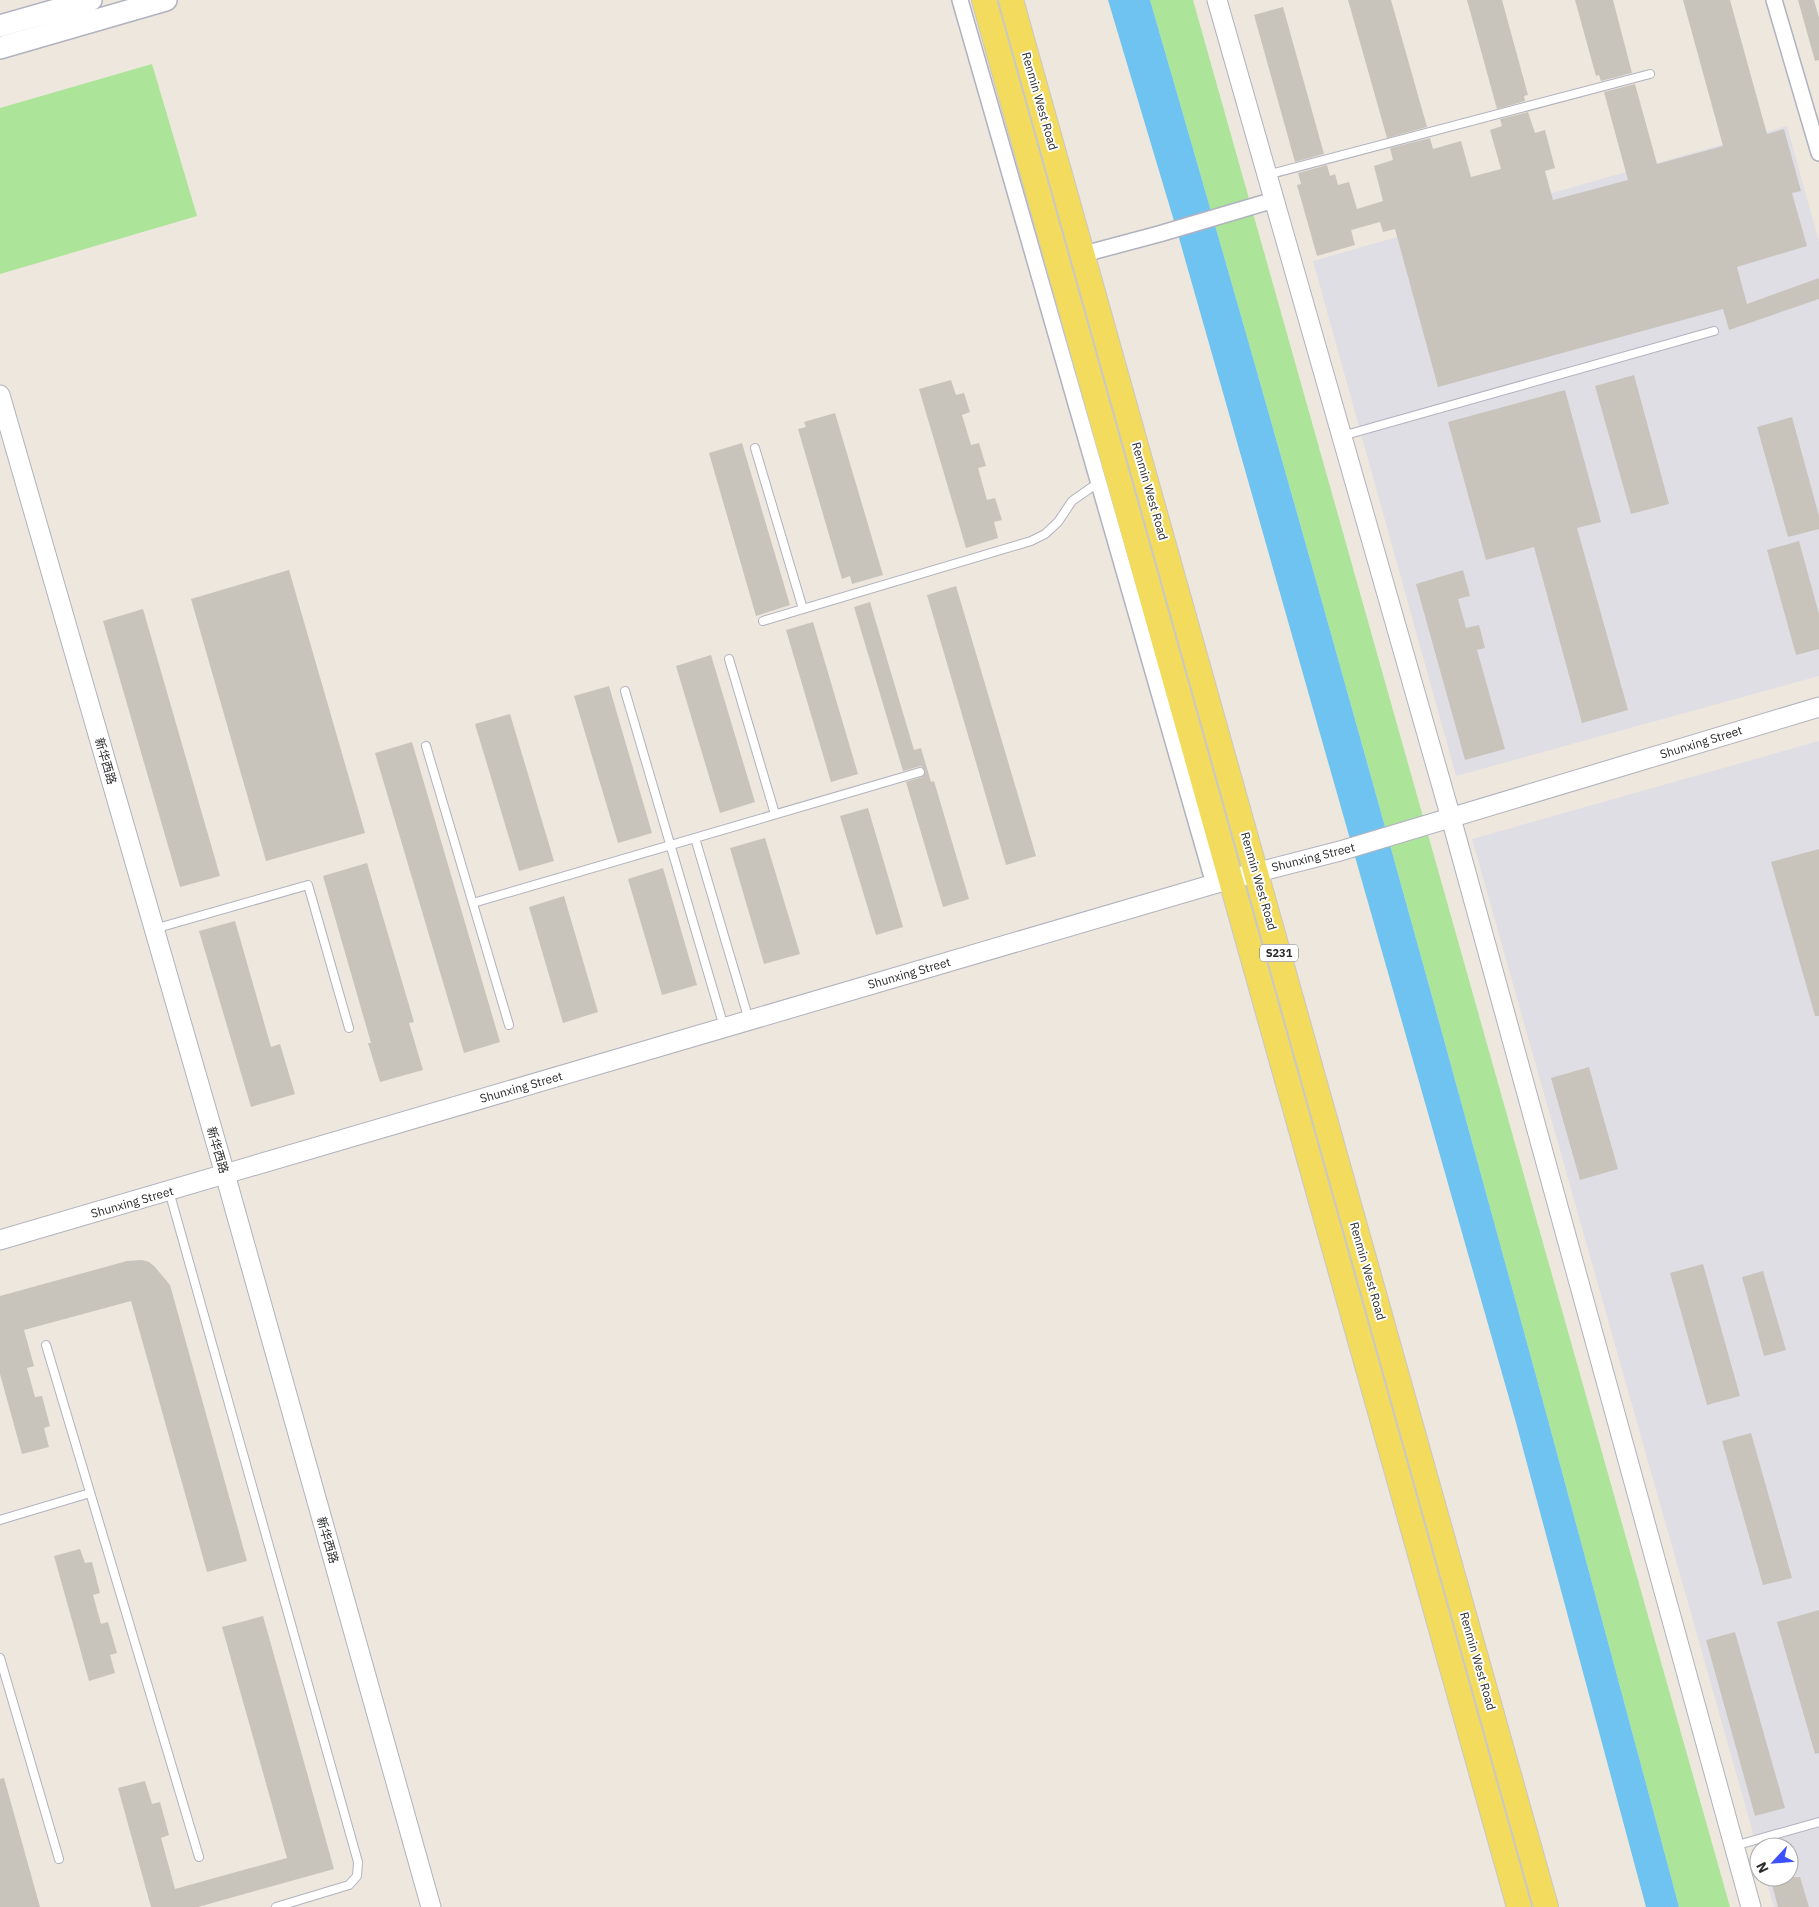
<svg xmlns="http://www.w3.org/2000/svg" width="1819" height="1907" font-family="'IBM Plex Sans','Noto Sans SC',sans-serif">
<rect width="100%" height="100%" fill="#ede7dd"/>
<path fill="#e0dee5" d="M1787,126L1819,242V676L1456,776L1313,261Z
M1819,741V1907H1774L1765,1877H1789V1847H1759V1854L1472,839Z"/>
<path fill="#ace499" d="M1150,0H1193L1730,1907H1679C1509,1270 1334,633 1150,0Z
M152,64L197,216L0,274V108Z"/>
<path fill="#6fc3f0" d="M1108,0H1150C1334,633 1509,1270 1679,1907H1646L1515,1419L1177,231Z"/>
<path fill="#c8c4bc" d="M1348,0H1391L1427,127L1387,138Z
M1467,0H1502L1528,95L1524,96L1525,101L1497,109Z
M1575,0H1613L1632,73L1601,81L1599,75L1596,76Z
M1683,0H1730L1767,134L1784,129L1801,191L1792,193L1807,246L1737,267L1747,304L1819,278V299L1729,330L1723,309L1438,387L1395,229L1383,232L1380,222L1351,230L1355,245L1317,256L1297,185L1301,184L1298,173L1327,165L1330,176L1335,174L1338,185L1349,182L1357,209L1383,201L1374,166L1393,160L1390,148L1430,138L1433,149L1461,141L1471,177L1501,169L1490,130L1502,126L1500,119L1528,112L1535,133L1545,130L1555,168L1545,171L1553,200L1628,180L1604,92L1635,84L1657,164L1723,146Z
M1798,0H1814L1819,18V60L1815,61Z
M1283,7L1324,154L1295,162L1254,15Z
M1634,375L1669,504L1631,514L1595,386Z
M951,380L956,395L964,393L970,412L962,415L971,445L979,443L986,466L978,468L987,500L995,498L1002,520L994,522L998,538L966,548L919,389Z
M1565,390L1601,522L1577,528L1628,710L1582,723L1534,547L1486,560L1448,422Z
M835,413L883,575L852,584L850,576L842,579L798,429L806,427L804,422Z
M1792,417L1819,516V529L1788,537L1757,427Z
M742,443L790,605L756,616L709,453Z
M1799,541L1819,614V649L1796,655L1767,550Z
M289,570L365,833L266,861L191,599Z
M1463,570L1470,596L1458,599L1466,628L1479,625L1485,648L1477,650L1505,749L1465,760L1416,584Z
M956,586L1036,856L1006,865L927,595Z
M870,602L914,750L921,748L931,782L934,781L969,899L943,907L906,782L922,777L925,771L921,766L903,771L854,607Z
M143,609L220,876L180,887L103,621Z
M813,622L858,774L831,782L786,630Z
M711,655L755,802L720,813L676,666Z
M609,686L652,833L618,843L574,696Z
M510,714L554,861L519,871L475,724Z
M412,742L500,1042L464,1053L375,753Z
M868,808L903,927L876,935L840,816Z
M765,838L800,954L764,964L730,848Z
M1819,849V1016H1815L1771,862Z
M367,863L414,1022L409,1023L423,1070L380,1082L368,1043H371L323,876Z
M663,868L697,985L662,995L628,879Z
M564,896L598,1012L563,1023L529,907Z
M235,921L271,1047L280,1044L295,1094L251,1107L199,931Z
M1589,1067L1618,1169L1580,1180L1551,1078Z
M142,1260L149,1262L155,1267L170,1285L247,1561L207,1572L131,1301L24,1330L34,1366L27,1368L35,1397L42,1396L50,1426L44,1428L49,1447L22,1454L0,1374V1296L127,1261Z
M1703,1264L1740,1396L1707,1405L1670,1273Z
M1763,1271L1786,1350L1764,1356L1742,1277Z
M1751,1433L1792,1578L1763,1585L1722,1441Z
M80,1549L85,1563L92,1562L100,1593L93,1595L101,1624L108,1622L117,1653L110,1655L115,1673L89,1681L54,1556Z
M1819,1610V1753L1815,1754L1777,1622Z
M263,1616L334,1869L198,1907H151L118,1788L145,1781L152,1804L160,1802L169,1835L161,1838L175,1889L287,1858L222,1627Z
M1735,1632L1785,1808L1755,1816L1706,1640Z
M4,1778L40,1907H0V1779Z
M1770,1877H1800L1809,1907H1778Z"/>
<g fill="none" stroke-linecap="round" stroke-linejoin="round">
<g stroke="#b1b2bf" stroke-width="10">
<path id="service" d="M1267,175L1650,74
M1342,436L1714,331
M755,448L803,609
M763,621L1031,541L1045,534L1058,522L1072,501L1092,487L1102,484
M729,659L775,814
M625,691L724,1027
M426,746L509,1025
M695,838L749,1020
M473,903L920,772
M154,929L308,885L349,1028
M169,1191L358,1862L357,1876L349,1885L276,1907
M46,1345L199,1857
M0,1520L90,1493
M0,1658L59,1859
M1734,1846L1819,1822"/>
</g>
<g stroke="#b1b2bf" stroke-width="18">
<path id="minor" d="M960,0L1214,884
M1774,0L1819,153
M1084,254L1159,234L1274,200"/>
</g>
<g stroke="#b1b2bf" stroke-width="21">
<path id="tertiary" d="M1217,0L1451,818L1751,1907
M0,395L225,1174L431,1907
M0,1240L1231,879L1340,851L1819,707"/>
</g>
<g stroke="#b1b2bf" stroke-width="24">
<path id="secondary" d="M0,26L91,0
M0,48L166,0"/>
</g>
<g stroke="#c8c8c8" stroke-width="26">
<path id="primary" d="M984,0L1519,1907
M1011,0L1546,1907"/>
</g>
<use href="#service" stroke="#fff" stroke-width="8"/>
<use href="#minor" stroke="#fff" stroke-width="15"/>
<use href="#tertiary" stroke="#fff" stroke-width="19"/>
<use href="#secondary" stroke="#fff" stroke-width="21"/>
<use href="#primary" stroke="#f2db5d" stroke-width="24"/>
</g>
<g text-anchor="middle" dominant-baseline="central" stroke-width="4" stroke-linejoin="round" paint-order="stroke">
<rect fill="#fff" stroke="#6b6b6b" stroke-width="1" x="1260" y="944.5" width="38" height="17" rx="4"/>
<g font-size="11" font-weight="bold" fill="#2b2b2b">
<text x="1279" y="953">S231</text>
</g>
<g font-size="12" fill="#2b2b2b" stroke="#fff">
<text transform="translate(1040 101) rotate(74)">Renmin West Road</text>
<text transform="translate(1150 491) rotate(74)">Renmin West Road</text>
<text transform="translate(1701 742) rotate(-17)">Shunxing Street</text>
<text transform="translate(106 761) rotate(74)">新华西路</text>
<text transform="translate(1313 857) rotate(-14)">Shunxing Street</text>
<text transform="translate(1259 881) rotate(74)">Renmin West Road</text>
<text transform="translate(909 973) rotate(-16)">Shunxing Street</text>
<text transform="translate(521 1087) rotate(-16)">Shunxing Street</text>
<text transform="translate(218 1150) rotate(74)">新华西路</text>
<text transform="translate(132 1202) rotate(-16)">Shunxing Street</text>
<text transform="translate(1368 1271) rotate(74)">Renmin West Road</text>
<text transform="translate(328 1540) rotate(74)">新华西路</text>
<text transform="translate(1478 1661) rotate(74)">Renmin West Road</text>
</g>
</g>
<g transform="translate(1774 1862) rotate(244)"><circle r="24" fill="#ffffff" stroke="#aaaaaa"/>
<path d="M0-4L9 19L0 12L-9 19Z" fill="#3c50fb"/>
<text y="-8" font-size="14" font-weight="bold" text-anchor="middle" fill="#2b2b2b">N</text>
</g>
</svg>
